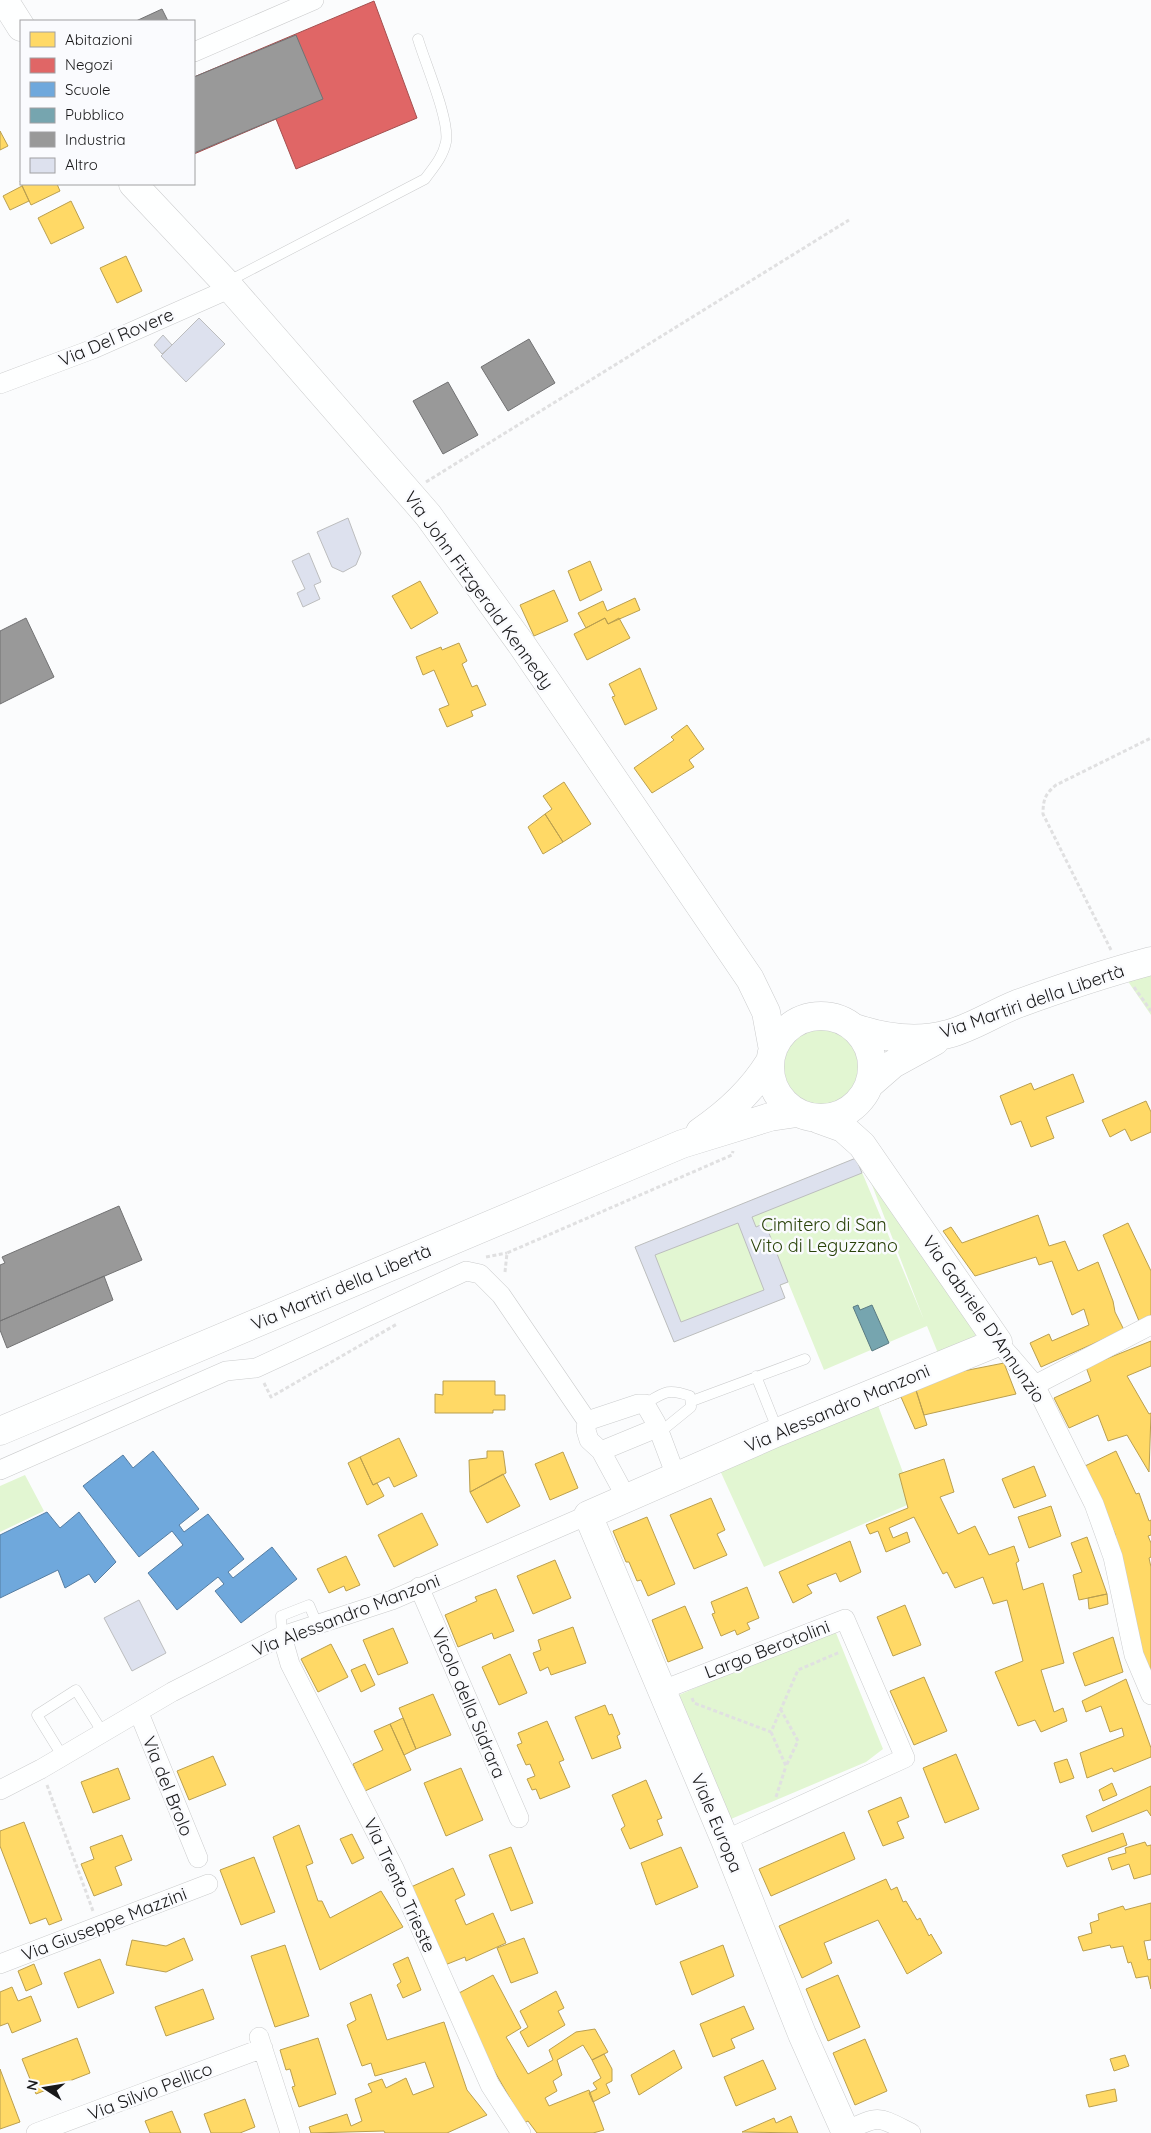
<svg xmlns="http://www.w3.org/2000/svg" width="1151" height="2133" font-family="Quicksand,sans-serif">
<rect width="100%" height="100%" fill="#fbfcfd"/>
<path fill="#e2f6d2" d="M1151,971V1015L1125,977Z
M783 1067a38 38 0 1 1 76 0a38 38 0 1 1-76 0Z
M856,1158L924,1320L862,1159L979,1327L970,1346L940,1358L927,1326L824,1370L788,1282L780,1286L785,1298L674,1342L635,1247Z
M876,1400L914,1502L764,1567L718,1466Z
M25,1475L44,1511L0,1532V1486Z
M834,1628L883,1749L866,1762L731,1819L679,1695Z"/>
<path fill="#ffd966" stroke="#ba9f4f" d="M0,131L8,146L0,150Z
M21,180V184H57L60,191L31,205L20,181Z
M22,186L29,201L10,210L3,196Z
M71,201L84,228L51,244L38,218Z
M126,256L142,291L117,303L100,268Z
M590,561L602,590L580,601L568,571Z
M420,581L438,613L411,629L392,596Z
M554,590L568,621L534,636L520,605Z
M635,598L640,610L608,624L605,618L586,628L578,613L603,601L607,611Z
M605,618L608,624L619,618L630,638L587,660L574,634Z
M459,643L467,661L462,664L472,687L477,685L486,705L471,711L473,716L447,727L439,709L449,705L434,670L423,675L416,657L441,647L442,650Z
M640,668L657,709L625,725L612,697L615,696L609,684Z
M687,725L704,749L689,760L694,767L652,793L634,768L674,740L671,737Z
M564,782L591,824L563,842L545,814L552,809L543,796Z
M545,814L563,842L543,854L528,827Z
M1073,1074L1084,1102L1046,1117L1054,1138L1031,1147L1021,1121L1011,1125L1000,1096L1031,1083L1034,1090Z
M1146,1101L1151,1112V1132L1131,1141L1125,1129L1110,1137L1102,1120Z
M1038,1215L1049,1246L1065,1241L1078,1271L1098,1262L1113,1301L1115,1312L1124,1330L1041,1367L1030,1343L1049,1334L1052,1341L1089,1325L1084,1309L1072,1315L1052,1261L1039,1265L1036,1257L975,1276L943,1231L951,1227L962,1243Z
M1128,1223L1151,1271V1322L1145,1325L1139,1321L1103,1235Z
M1151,1341V1366L1127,1376L1149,1414L1151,1413L1149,1472L1127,1435L1108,1441L1098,1415L1069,1428L1054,1398L1091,1381L1086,1367Z
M1004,1363L1016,1394L924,1415L914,1384L938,1376Z
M443,1381H495V1395H505V1410H493V1413H435V1394L443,1395Z
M914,1384L927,1425L915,1429L901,1397L872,1408Z
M399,1438L417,1476L394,1487L389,1477L373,1485L360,1457Z
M487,1451H503L506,1473L470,1492L469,1460L487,1458Z
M1116,1451L1136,1494L1139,1493L1149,1521L1151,1520V1535L1148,1536L1151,1543V1557L1149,1558L1151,1567V1683L1139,1652L1115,1534L1085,1466Z
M563,1452L578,1488L550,1500L535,1464Z
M360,1457L373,1485L377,1483L384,1496L367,1505L348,1463Z
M944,1459L954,1492L940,1497L958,1534L975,1526L989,1555L1014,1546L1019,1561L1016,1563L1023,1590L1043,1583L1064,1663L1041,1670L1054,1712L1063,1708L1067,1721L1041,1732L1035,1720L1018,1726L995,1672L1023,1661L1007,1600L993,1604L983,1577L955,1588L947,1572L943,1574L914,1517L889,1528L893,1538L907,1532L910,1542L886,1552L878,1531L870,1534L866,1525L908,1508L899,1474Z
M1034,1466L1046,1496L1014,1508L1002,1479Z
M503,1474L520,1506L487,1523L470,1492Z
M711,1498L725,1530L717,1534L727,1555L694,1569L670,1515Z
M1051,1506L1061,1536L1029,1548L1018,1517Z
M422,1513L438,1545L394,1567L378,1535Z
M647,1517L675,1584L648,1596L641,1580L637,1581L629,1562H626L613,1531Z
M1087,1537L1107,1594L1079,1600L1073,1575L1082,1572L1071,1543Z
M850,1541L861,1572L840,1582L836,1573L807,1585L812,1593L793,1603L779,1572Z
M346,1556L360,1585L346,1591L344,1586L329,1593L317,1569Z
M555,1560L571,1598L533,1614L517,1576Z
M747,1587L759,1618L747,1623L750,1629L737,1635L735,1630L721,1636L712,1614L715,1613L711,1602Z
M496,1589L514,1631L494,1639L492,1633L458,1647L445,1615L477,1601L475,1597Z
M1107,1594L1108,1604L1089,1609L1088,1598Z
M905,1605L921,1645L893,1656L877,1617Z
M685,1606L703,1648L668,1662L652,1620Z
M573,1627L586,1663L551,1675L548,1667L540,1671L533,1653L541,1650L538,1640Z
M393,1628L408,1663L378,1675L363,1640Z
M1113,1637L1123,1672L1085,1686L1073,1653Z
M331,1644L348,1677L318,1692L301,1659Z
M510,1654L527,1693L499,1705L482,1667Z
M365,1664L375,1685L361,1692L351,1670Z
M924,1677L947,1731L914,1745L890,1691Z
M1126,1679L1151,1748V1757L1114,1772L1112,1768L1087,1778L1080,1753L1124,1736L1122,1728L1110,1732L1101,1706L1086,1712L1082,1701Z
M433,1694L451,1735L416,1749L399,1708Z
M605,1705L609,1715L612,1714L620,1734L617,1736L621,1748L592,1759L575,1717Z
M403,1718L416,1749L404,1755L390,1724Z
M547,1721L564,1760L559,1762L570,1787L540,1799L536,1789L532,1790L527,1779L535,1776L530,1764L526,1765L517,1745L522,1743L518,1733Z
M390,1724L411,1770L365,1791L353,1764L383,1750L374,1731Z
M956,1754L979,1809L945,1823L923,1768Z
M213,1756L226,1785L189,1800L177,1771Z
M1067,1759L1074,1778L1060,1783L1054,1763Z
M118,1768L130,1799L93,1813L81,1782Z
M461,1768L483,1820L446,1836L424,1783Z
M646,1780L662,1818L657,1820L663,1835L630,1849L621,1829L625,1826L612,1795Z
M1112,1783L1117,1795L1103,1801L1099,1790Z
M1151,1786V1816L1147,1810L1092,1832L1086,1816Z
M901,1797L909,1817L897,1822L904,1838L883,1846L868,1811Z
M24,1822L62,1920L49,1925L46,1918L30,1924L0,1846V1831Z
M299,1825L313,1863L306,1866L318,1901H322L330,1918L381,1891L403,1927L320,1970L273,1837Z
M844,1832L855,1859L771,1896L759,1869Z
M1123,1833L1127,1845L1067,1867L1062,1855Z
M352,1834L364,1858L352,1864L340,1839Z
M122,1835L132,1860L115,1867L122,1885L94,1896L81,1864L94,1859L90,1847Z
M1145,1842L1147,1846L1151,1845V1874L1134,1879L1129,1864L1112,1870L1108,1858L1126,1853L1125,1848Z
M511,1847L533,1903L511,1911L489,1855Z
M681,1847L698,1887L656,1905L641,1863Z
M254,1857L275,1912L241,1925L220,1870Z
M453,1868L465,1895L455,1900L466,1925L493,1913L506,1943L466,1961L465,1957L445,1965L411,1887Z
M886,1879L891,1890L897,1887L903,1902L906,1901L917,1920L920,1918L929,1936L931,1934L942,1953L907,1974L878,1920L824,1943L832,1963L802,1978L779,1926Z
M1151,1903V1940L1144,1941L1148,1960L1151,1959V1989L1148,1976L1136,1978L1131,1962L1128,1963L1123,1946L1111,1948L1110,1945L1083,1951L1078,1937L1092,1933L1090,1923L1099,1920L1098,1914L1123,1906L1125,1910Z
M184,1938L193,1960L166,1972L126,1965L132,1940L166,1946Z
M524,1938L538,1973L511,1983L497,1948Z
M285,1945L309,2016L275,2027L251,1956Z
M723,1945L734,1976L692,1995L680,1962Z
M408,1957L421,1990L403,1998L397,1985L401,1982L393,1964Z
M100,1959L114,1993L78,2008L64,1973Z
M34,1964L42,1984L26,1991L18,1971Z
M493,1975L521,2028L506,2037L528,2074L553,2060L549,2050L576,2032L595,2029L608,2052L592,2060L583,2045L557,2060L562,2075L553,2081L557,2091L545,2098L549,2106L589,2090L604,2130L593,2133H537L528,2121L524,2123L483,2051L459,1993Z
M838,1975L860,2027L828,2041L806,1989Z
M12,1987L18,2001L31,1996L41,2021L12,2033L8,2023L0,2026V1992Z
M203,1989L214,2019L166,2036L155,2007Z
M556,1991L564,2008L558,2011L565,2025L528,2047L520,2032L528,2027L520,2011Z
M371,1994L387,2040L444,2022L467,2090L487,2115L447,2133H385L384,2131L311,2133L309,2127L347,2114L351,2126L362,2121L355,2099L372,2092L368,2084L382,2079L386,2088L406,2078L413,2095L434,2087L425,2062L375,2076L371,2063L362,2066L347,2025L356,2020L350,2003Z
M744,2006L754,2029L731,2039L735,2048L713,2057L700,2024Z
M77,2038L90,2073L36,2094L22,2059Z
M318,2038L336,2094L299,2107L292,2087L295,2086L290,2069L286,2070L280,2050Z
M865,2039L887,2091L855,2105L833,2053Z
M674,2050L682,2068L639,2095L631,2075Z
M604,2054L612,2069V2081L606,2084L610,2093L593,2102L589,2093L597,2089L593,2083L601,2078L592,2060Z
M1125,2055L1129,2066L1114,2071L1110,2059Z
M763,2060L776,2089L736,2106L724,2077Z
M0,2069L20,2122L0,2129Z
M1115,2089L1117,2101L1089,2107L1086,2095Z
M245,2099L255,2127L240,2133H211L204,2114Z
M172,2111L181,2133H150L145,2121Z
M791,2116L798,2133L742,2132L774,2118L776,2123Z"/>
<path fill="#e06666" stroke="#a44f4f" d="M374,1L417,118L296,169L276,119L194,154V77Z"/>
<path fill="#6fa8dc" stroke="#557da2" d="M153,1451L199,1509L179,1525L184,1532L208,1514L244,1559L228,1572L233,1578L272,1547L297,1579L241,1623L215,1591L224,1584L218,1577L177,1610L148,1573L183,1545L172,1531L139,1557L83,1486L123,1455L133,1468Z
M47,1512L60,1528L79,1512L116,1562L95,1583L89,1574L65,1588L58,1570L0,1598V1535Z"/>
<path fill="#76a5af" stroke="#5a7b82" d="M858,1305L860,1310L872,1305L889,1343L872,1351L853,1307Z"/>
<path fill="#999" stroke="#727273" d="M162,9L168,21H136Z
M296,35L323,99L194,153V77Z
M529,339L555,383L508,411L481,367Z
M448,382L478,435L443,454L413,401Z
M26,618L54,677L0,704V631Z
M119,1206L142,1260L0,1321V1265L5,1263L2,1257Z
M104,1276L113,1300L7,1348L0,1330V1321Z"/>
<path fill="#dde1ee" stroke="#bcbdbe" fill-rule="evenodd" d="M199,318L225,344L186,382L161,356Z
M163,335L172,345L162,354L154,345Z
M348,518L361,553L356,565L343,572L332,567L317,532Z
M309,553L321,582L314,585L320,599L303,607L297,593L305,589L292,561Z
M856,1158L862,1173L752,1217L756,1227L765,1223L788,1282L780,1285L785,1298L674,1342L635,1247ZM738,1223L764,1290L681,1322L655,1255Z
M139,1600L166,1653L132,1671L104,1618Z"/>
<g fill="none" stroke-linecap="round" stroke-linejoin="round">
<g stroke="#cbcccd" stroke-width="11">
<path id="lane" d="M227,282L425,179C433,168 443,157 446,142C450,120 425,63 418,39
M756,1376L778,1431
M692,1401L805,1359
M645,1404C664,1392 668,1388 690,1396L691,1407L659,1433
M282,1636L281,1616L309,1605L318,1626
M63,1757L37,1715L76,1690L103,1733"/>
</g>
<g stroke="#cbcccd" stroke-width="20">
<path id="street" d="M194,52L314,0
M0,384L93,349L231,288
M998,1342L1035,1385L1094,1504L1113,1557L1134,1655L1151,1695
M1035,1385L1151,1325
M587,1421L638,1404H645L656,1423L652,1430L601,1451
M656,1423L676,1476
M0,1470L226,1371L256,1368L466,1271L480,1274L501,1295L587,1421L586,1430L589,1440L601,1451L627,1499
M419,1587L519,1818
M282,1636L290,1664L394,1868L490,2085L521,2133
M660,1691L845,1619L905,1758L725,1840
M139,1713L198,1858
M0,1790L41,1769L172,1692L282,1636L392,1600L588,1515
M0,1964L208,1884
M259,2037L290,2133
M845,2131C881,2115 877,2116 911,2133
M36,2133L263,2048"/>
</g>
<g stroke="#cbcccd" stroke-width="29">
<path id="secondary" d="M4,0L21,27
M133,184L226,283L428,515L522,645L750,979L766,1012L773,1050
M770 1067a51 51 0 1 1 102 0a51 51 0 1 1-102 0Z
M855,1028C885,1038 916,1043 948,1034C972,1028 994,1013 1017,1004C1061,988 1106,973 1151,961
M870,1084L893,1064L935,1041
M818,1119L843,1128L862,1145L998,1342L778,1432L588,1515L725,1840L802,2034L846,2133
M700,1132C728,1113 751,1092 769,1063
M0,1431L682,1144L770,1117L797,1113"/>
</g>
<path stroke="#e0e0e1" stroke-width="3" stroke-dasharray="4 2.5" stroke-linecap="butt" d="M426,482L849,220
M1111,950L1043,814C1043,800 1045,794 1056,785L1151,738
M1134,987L1151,1011
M486,1257L507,1253
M505,1272L507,1253L732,1155L733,1151
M264,1383L271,1397L397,1324
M692,1698L694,1703L771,1732L798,1670L840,1652
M771,1732L786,1766L798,1741L781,1710
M47,1785L93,1911
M776,1797L786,1766"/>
<use href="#lane" stroke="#feffff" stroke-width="10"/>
<use href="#street" stroke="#feffff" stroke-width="19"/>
<use href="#secondary" stroke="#feffff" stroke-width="28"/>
</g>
<g text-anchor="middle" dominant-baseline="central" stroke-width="5" stroke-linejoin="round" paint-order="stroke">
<g font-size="18" fill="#181819" stroke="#fafbfe">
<text transform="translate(116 337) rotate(-23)">Via Del Rovere</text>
<text transform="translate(479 590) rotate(54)">Via John Fitzgerald Kennedy</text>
<text transform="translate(1032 1001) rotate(-19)">Via Martiri della Libertà</text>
<text transform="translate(341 1287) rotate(-23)">Via Martiri della Libertà</text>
<text transform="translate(984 1319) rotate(55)">Via Gabriele D'Annunzio</text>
<text transform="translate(837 1408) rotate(-23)">Via Alessandro Manzoni</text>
<text transform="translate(346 1615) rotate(-21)">Via Alessandro Manzoni</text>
<text transform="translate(767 1649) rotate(-21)">Largo Berotolini</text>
<text transform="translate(469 1703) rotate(67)">Vicolo della Sidrara</text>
<text transform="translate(168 1786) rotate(68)">Via del Brolo</text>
<text transform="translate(717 1823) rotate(67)">Viale Europa</text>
<text transform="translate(400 1885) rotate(65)">Via Trento Trieste</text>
<text transform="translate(104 1924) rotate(-21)">Via Giuseppe Mazzini</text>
<text transform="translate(150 2091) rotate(-21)">Via Silvio Pellico</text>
</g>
<g font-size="18" fill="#294208" stroke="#fafbfe">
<text x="824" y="1224">Cimitero di San<tspan x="824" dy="21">Vito di Leguzzano</tspan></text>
</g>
</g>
<rect x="20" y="20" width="175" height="165" fill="#fafbfe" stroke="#a0a0a2"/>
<rect x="30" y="32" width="25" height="15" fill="#ffd966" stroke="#a0a0a2"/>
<text x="65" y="45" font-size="15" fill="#181819">Abitazioni</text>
<rect x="30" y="58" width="25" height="15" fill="#e06666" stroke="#a0a0a2"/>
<text x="65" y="70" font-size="15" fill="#181819">Negozi</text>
<rect x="30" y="82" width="25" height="15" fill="#6fa8dc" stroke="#a0a0a2"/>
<text x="65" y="95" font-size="15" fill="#181819">Scuole</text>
<rect x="30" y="108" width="25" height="15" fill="#76a5af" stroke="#a0a0a2"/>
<text x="65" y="120" font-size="15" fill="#181819">Pubblico</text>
<rect x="30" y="132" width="25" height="15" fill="#999999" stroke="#a0a0a2"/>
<text x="65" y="145" font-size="15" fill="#181819">Industria</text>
<rect x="30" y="158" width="25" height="15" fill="#dde1ee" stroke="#a0a0a2"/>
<text x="65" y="170" font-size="15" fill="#181819">Altro</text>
<g transform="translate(45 2088) rotate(282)" stroke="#fafbfe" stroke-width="4" paint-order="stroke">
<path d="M0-4L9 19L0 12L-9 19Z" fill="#181819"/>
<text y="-8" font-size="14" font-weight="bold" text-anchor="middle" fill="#181819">N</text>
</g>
</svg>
